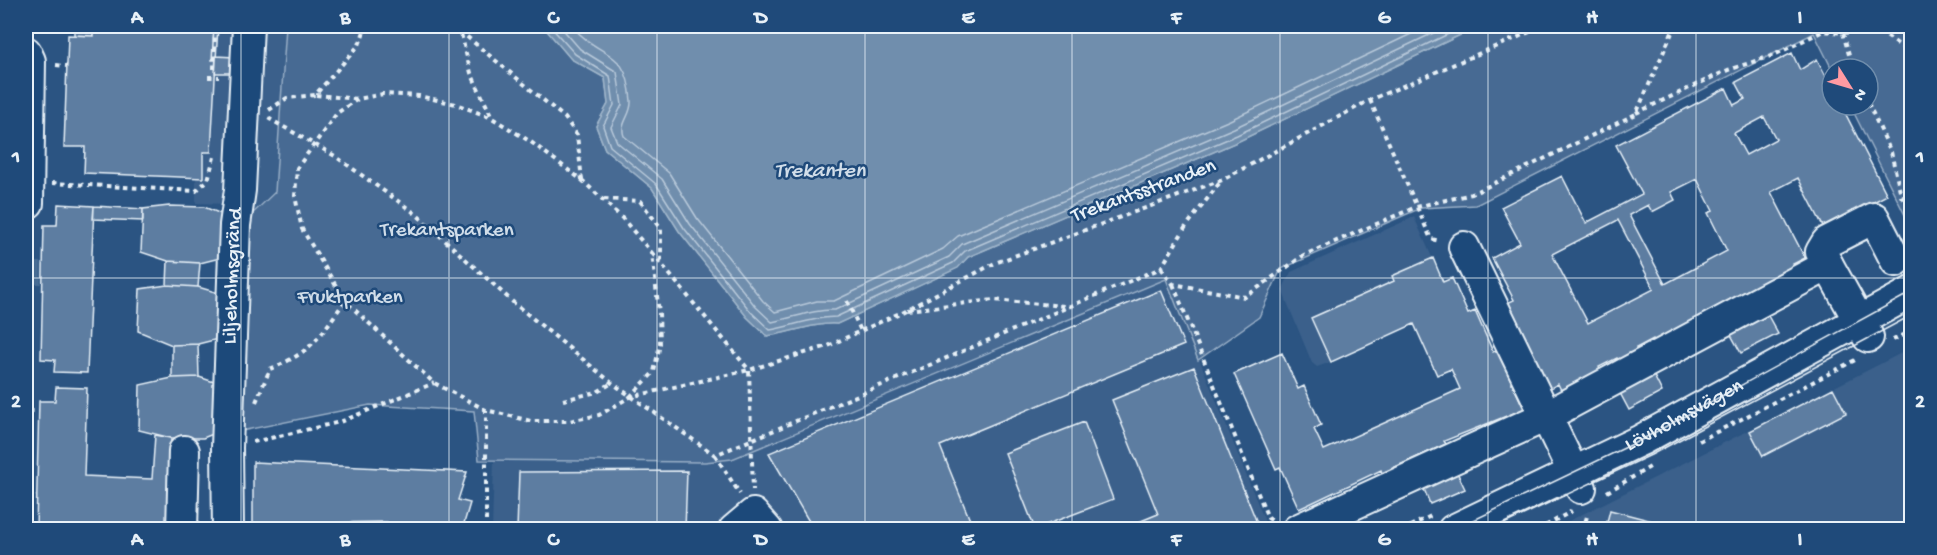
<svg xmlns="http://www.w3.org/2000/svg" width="1937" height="555" font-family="'Gochi Hand',sans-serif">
<rect width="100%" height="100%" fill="#2b5482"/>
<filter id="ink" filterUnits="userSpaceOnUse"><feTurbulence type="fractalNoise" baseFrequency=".0167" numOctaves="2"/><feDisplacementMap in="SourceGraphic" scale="12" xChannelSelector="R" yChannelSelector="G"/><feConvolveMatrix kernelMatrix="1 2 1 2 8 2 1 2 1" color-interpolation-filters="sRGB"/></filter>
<g filter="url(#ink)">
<path fill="#3a608b" d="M74,26H286L275,192L248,218L230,204L196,203V177L84,173L85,148L64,147L68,35H74Z
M1414,217L1443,282L1414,324L1331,362L1317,367L1312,363L1282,290L1291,272Z
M1167,279L1268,529L492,530L494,461L704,462L732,459Z
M1911,348V529L1551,530L1880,364Z"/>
<path fill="#476b93" stroke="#98aec6" stroke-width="1.5" d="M286,26H543L571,59L605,78L608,104L596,126L605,149L652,188L679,231L747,317L767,336C788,333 817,322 837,324L957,268L968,257L1239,141L1479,26H1911V227L1850,105H1868V69H1832L1814,33L1476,205L1421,208L1281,269L1259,317L1198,360L1166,279L732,459L705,462L479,460L474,411L370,405L241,431L248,218L275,192Z"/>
<path fill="#708ead" stroke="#a0b6cb" stroke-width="1.5" d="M518,26H1479L1239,141L968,257L958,268L837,324C817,322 788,333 767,336L747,317L679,231L652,188L605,149L596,126L608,104L605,78L571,59L543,26Z"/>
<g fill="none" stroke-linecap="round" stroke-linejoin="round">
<path stroke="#b8c9da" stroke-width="1.5" d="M550,26L575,54L610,76L614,105L603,126L610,146L656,184L684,228L751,312L770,330C792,326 814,317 836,317L953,263L965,251L1237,135L1465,26
M560,26L580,49L617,72L622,105L611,127L617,142L662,179L690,224L756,307L772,322C794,318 814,309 835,310L949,257L962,244L1234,128L1448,26
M572,26C602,61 627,46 631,101C632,115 619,123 624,136L669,173L697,218L763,301L775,312L817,301H834L943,249L958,236L1230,120L1428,26"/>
</g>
<path fill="#5d7da1" stroke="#e8f1f8" stroke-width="1.5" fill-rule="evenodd" d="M74,26H93V36L74,35Z
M93,26H214L212,60H216L211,152H203V178L84,173L85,147H64L68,35L93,36Z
M214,26H218L216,60H212Z
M1792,53L1800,70L1817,59L1832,88V105H1841L1887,195L1824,228L1798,178L1771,192L1805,258L1793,264L1798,273L1757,294L1754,287L1736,296L1739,303L1721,312L1718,306L1700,316L1703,322L1656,346L1653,339L1636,348L1639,354L1620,364L1617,358L1599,367L1602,374L1563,394L1558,384L1547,390L1503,305L1514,300L1492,258L1520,243L1501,207L1562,176L1586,223L1642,194L1616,145L1726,88L1734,105L1745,99L1736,82ZM1764,117L1776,139L1746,155L1734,133ZM1697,179L1713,211L1708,213L1727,251L1665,284L1629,215L1648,205L1652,212L1675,200L1671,192ZM1618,220L1654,289L1588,323L1552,254Z
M216,56L234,57L233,73H215Z
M1912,166V180L1905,173Z
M58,204L94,206L87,373L54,372L55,360L41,359L44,225H57Z
M94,206L143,209V221L93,219Z
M169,206L204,207L224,215V257L200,263L168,261L141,252L143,209Z
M1433,258L1443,282L1452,278L1468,314L1475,311L1493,352L1497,350L1524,409L1444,441L1446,444L1382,473L1381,470L1299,509L1280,467L1276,469L1234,374L1282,353L1298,389L1304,386L1321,425L1314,429L1324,450L1460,389L1451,369L1437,375L1414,324L1331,362L1311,318L1394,281L1392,276Z
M168,261L200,263L198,287L167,285Z
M167,285L198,287L222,294V338L198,344L172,345L138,331L140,289Z
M1161,290L1184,345L940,446L974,530H814L769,453Z
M1767,314L1778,334L1741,353L1730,333Z
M198,344L199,377L172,378V345Z
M1194,367L1260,530H1119L1158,514L1112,400Z
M1653,374L1662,392L1629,410L1620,393Z
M199,377L220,384L218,432L203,438H171L139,430L140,385L172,378Z
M56,387L87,388L84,476L152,479L155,435L171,438L167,530L36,529L39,401H55Z
M1833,388L1846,413L1763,456L1750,431Z
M1084,422L1113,499L1035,529L1005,453Z
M253,462L467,472L458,500L470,503L462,530H386L387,522L317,523V530H253Z
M1456,470L1465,489L1430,504L1422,484Z
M687,471L685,530H517L519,472Z
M1610,510L1676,527V530H1605Z
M1347,518L1352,530H1320Z"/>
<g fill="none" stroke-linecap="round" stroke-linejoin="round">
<path stroke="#476c94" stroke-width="30" stroke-dasharray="30 15" stroke-linecap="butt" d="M26,262V284"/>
<g stroke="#e8f1f8" stroke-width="34">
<g id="minor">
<path d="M26,52L30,61L28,203H26"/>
<path d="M1464,247L1581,488"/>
<path d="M1828,265L1821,252L1827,242L1874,218L1896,261"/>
<path d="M182,530L184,451"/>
<path id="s1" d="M228,530L227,448L235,225L240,190L248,26"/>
<path d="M734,530L753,514L767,530"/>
<path d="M1297,530L1546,416L1828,265L1868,337"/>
<path d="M1453,530L1641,440L1912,292"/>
</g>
</g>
<path stroke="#e8f1f8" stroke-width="4" stroke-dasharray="4.5 4.5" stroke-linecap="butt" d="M459,26L471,73L492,117
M1872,26L1912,54
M460,31L565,118L577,135L582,180
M1843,33L1853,69
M56,65L67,66
M214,69L215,26
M208,77H219
M316,95L358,99
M1370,100L1431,239L1440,241
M1868,103L1891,152L1901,196L1912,210
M269,110L287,98L315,95L359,45L366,26
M1636,113L1728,70L1774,55L1823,31L1843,33L1878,29
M268,118L335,156L416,214L515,304L612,383L715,455L1161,268L1185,228L1221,181
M52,183L196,191L208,180L214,157
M604,199L640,201L661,228V264
M652,253L749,370L753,490
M1161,268L1173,284L1245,297L1304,255L1416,207L1472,194L1636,114L1675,26
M1173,284L1268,518L1274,522
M847,301L861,331
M907,310L993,300L1064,306
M1893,340L1912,331
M630,397L654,372L660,344L659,313L652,253L622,218L583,181L531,142L492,118L456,104L419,96L383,94L358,99L337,113L297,168L295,196L302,229L345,301L434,383L486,410L531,421H569L599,415L630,397L749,370L828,346L904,311L995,263L1222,180L1370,100L1544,26
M563,400L597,392L612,383
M256,402L270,369C314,351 318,338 345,301
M29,411H39
M1699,441L1857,359
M253,442L340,422L434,383
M715,455L740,494
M1607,492L1650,467
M27,498L37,497
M318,527L321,530
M26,530L32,227
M47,530L49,528
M71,530V529
M486,530V410
M1402,530L1431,516
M1538,530L1572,511
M1583,530L1588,513"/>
<use href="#minor" stroke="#1f4a7a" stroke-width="30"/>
<g stroke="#e8f1f8" stroke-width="1.5">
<path id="s2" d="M1453,530L1641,440L1912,292"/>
<path d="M1491,530L1651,455L1912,315"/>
</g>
</g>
</g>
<path fill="none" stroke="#e8f1f8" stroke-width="1.5" stroke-opacity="0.55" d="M241,26V530M449,26V530M657,26V530M865,26V530M1072,26V530M1280,26V530M1488,26V530M1696,26V530M26,278H1912"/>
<g text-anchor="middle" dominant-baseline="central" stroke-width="5" stroke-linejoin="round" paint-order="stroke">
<g font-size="21" fill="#e8f1f8" stroke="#1f4a7a">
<text transform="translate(1144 192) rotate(-20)">Trekantsstranden</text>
<text stroke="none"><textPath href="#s1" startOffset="254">Liljeholmsgränd</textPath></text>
<text stroke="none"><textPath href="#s2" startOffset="258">Lövholmsvägen</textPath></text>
</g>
<g font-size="21" fill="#d0dde9" stroke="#1f4a7a">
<text x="447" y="231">Trekantsparken</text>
<text x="350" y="298">Fruktparken</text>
</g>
<g font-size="22" font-style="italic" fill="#d0dde9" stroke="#1f4a7a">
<text x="820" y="172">Trekanten</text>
</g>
</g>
<rect width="1937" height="555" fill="none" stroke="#1f4a7a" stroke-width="66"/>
<g transform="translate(1850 87) rotate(127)"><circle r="28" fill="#1f4a7a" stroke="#6f8dac" stroke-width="1.5"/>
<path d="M0-4.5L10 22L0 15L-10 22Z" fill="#ff9aa2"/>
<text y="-9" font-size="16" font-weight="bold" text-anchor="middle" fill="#e8f1f8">N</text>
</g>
<rect x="33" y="33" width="1871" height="489" fill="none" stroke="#e8f1f8" stroke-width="2"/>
<g font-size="20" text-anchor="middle" font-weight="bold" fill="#e8f1f8">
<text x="137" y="23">A</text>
<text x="345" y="23">B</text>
<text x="553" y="23">C</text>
<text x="761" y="23">D</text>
<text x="968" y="23">E</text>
<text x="1176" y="23">F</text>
<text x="1384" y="23">G</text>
<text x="1592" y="23">H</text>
<text x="1800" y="23">I</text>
<text x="16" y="162">1</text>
<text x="1920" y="162">1</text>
<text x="16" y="407">2</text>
<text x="1920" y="407">2</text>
<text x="137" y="545">A</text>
<text x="345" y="545">B</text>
<text x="553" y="545">C</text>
<text x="761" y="545">D</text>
<text x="968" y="545">E</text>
<text x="1176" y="545">F</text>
<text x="1384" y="545">G</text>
<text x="1592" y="545">H</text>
<text x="1800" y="545">I</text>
</g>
</svg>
